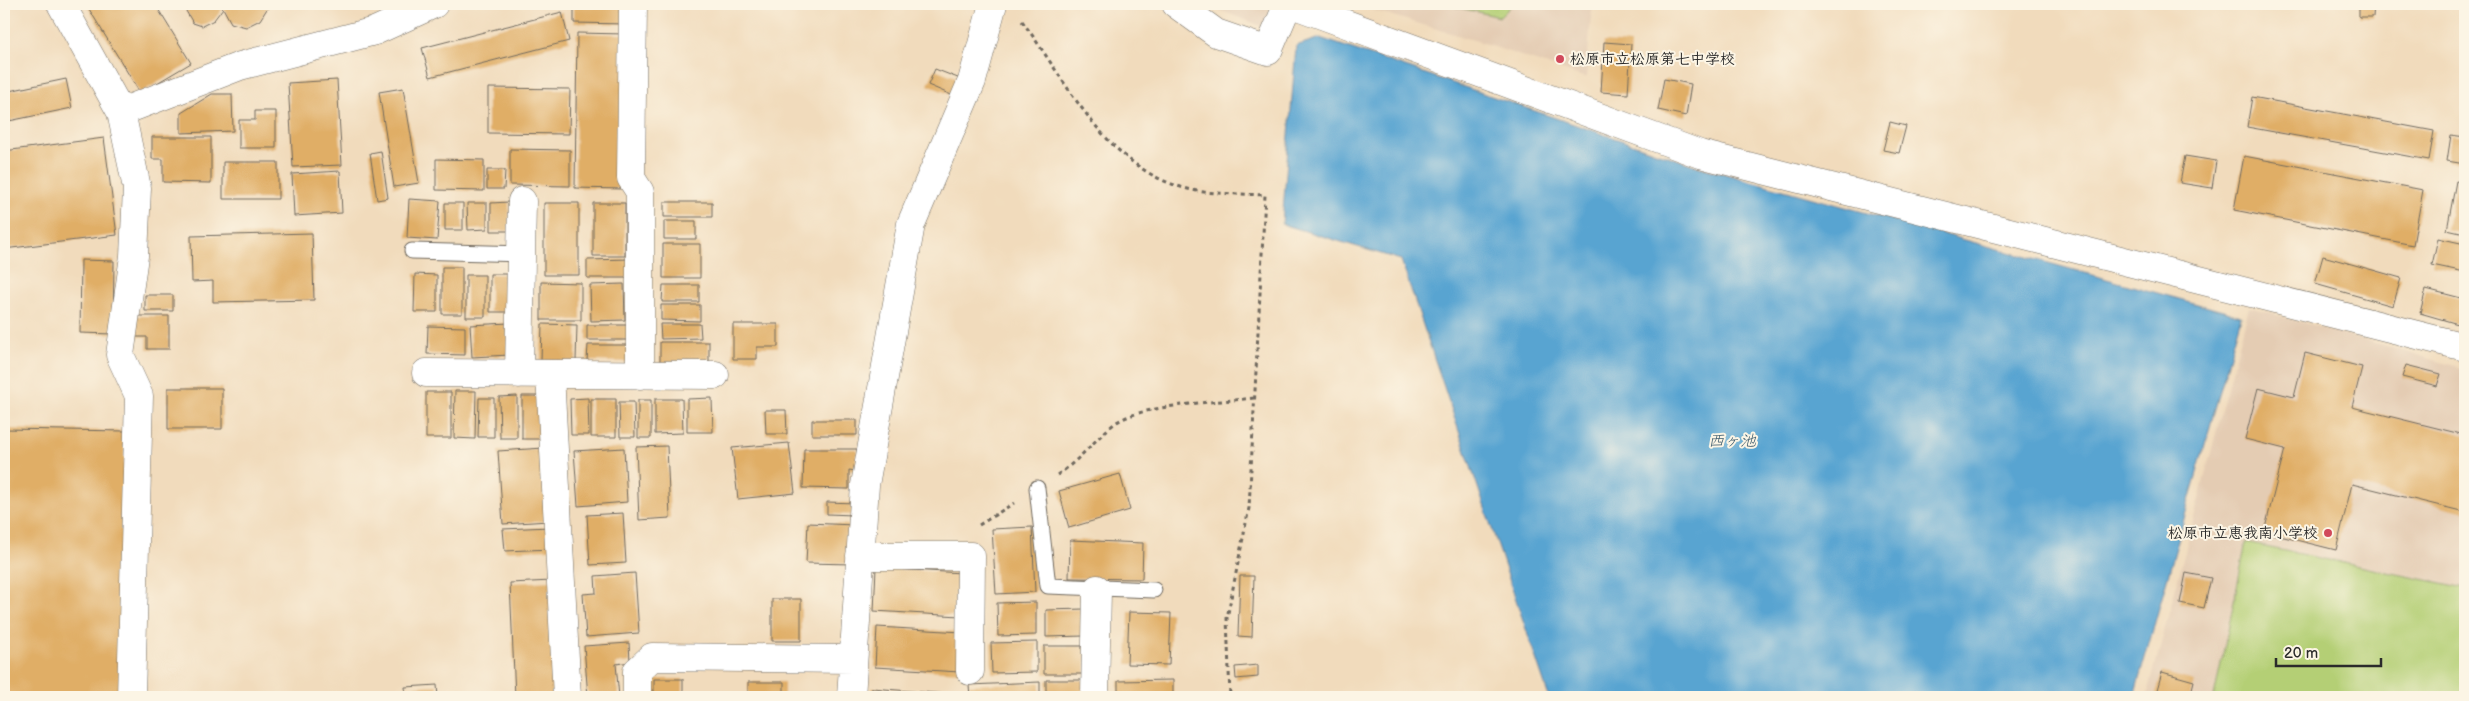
<svg xmlns="http://www.w3.org/2000/svg" width="2469" height="701" font-family="'Balsamiq Sans','Klee One',sans-serif">
<rect width="100%" height="100%" fill="#fcf5e5"/>
<filter id="ink" filterUnits="userSpaceOnUse"><feTurbulence type="fractalNoise" baseFrequency=".02" numOctaves="2"/><feDisplacementMap in="SourceGraphic" scale="10" xChannelSelector="R" yChannelSelector="G"/><feConvolveMatrix kernelMatrix="1 2 1 2 8 2 1 2 1" color-interpolation-filters="sRGB"/></filter>
<filter id="wash" filterUnits="userSpaceOnUse"><feTurbulence type="fractalNoise" baseFrequency=".0096" numOctaves="4" result="noise"/><feDisplacementMap in="SourceGraphic" scale="20" xChannelSelector="R" yChannelSelector="G"/><feGaussianBlur stdDeviation="1.12" result="paint"/><feColorMatrix in="noise" values="0 0 0 0 0 0 0 0 0 0 0 0 0 0 0 0 0 1.4 0 .05"/><feComposite in="paint" operator="in"/></filter>
<g filter="url(#wash)">
<rect width="100%" height="100%" fill="#f1dbbc"/>
<path fill="#e4ccb3" d="M1203,4H1271L1264,27Z
M1353,4H1592L1586,78L1477,41Z
M2249,307L2465,369V697H2147Z"/>
<path fill="#b4cf75" stroke="#707d50" d="M1443,4H1513L1500,17Z
M2246,543L2465,588V697H2214Z"/>
<path fill="#59a4d1" stroke="#42687e" d="M1320,38L1700,167L2241,316L2134,697H1549L1401,260L1282,224L1296,46Z"/>
<g id="blocks">
<path fill="#e0ae66" d="M86,4H155L191,63L140,93Z
M191,4H270L260,20L246,27L231,23L223,8L214,20L202,26L193,23L186,11Z
M574,4L626,6V24L574,23Z
M2359,4H2374L2373,17H2359Z
M562,12L569,41L430,77L422,48Z
M577,33L625,34L623,189L575,188Z
M1604,42L1631,44L1628,94L1601,92Z
M935,69L963,80L956,97L928,85Z
M66,79L72,108L4,122V92Z
M1664,79L1691,84L1686,116L1658,110Z
M337,80L342,165L293,167L288,83Z
M403,88L419,183L394,187L379,92Z
M488,88L570,89L569,134L488,133Z
M212,94H232L233,131L181,133V113Z
M2252,97L2434,131L2429,160L2247,127Z
M255,111H276V148H239V120H255Z
M1890,122L1906,126L1899,153L1883,150Z
M2451,135L2465,137V164L2447,161Z
M152,137H211V183L163,182V159H152Z
M104,138L117,235L4,249V151Z
M510,149L570,150V186L510,185Z
M381,151L388,198L377,200L370,153Z
M2185,156L2216,161L2212,188L2180,183Z
M2244,156L2423,190L2413,245L2234,210Z
M436,159L484,160V191L436,190Z
M223,162H278V199H223Z
M487,170H505L504,189H487Z
M340,171L342,213L294,216L292,174Z
M2456,181L2465,183V234L2447,230Z
M409,199L440,201L437,240L407,238Z
M509,202L510,231H491V203Z
M664,202H712V217H664Z
M445,203H463V230H445Z
M467,203H487V229L468,230Z
M544,203H579V275H544Z
M593,203H625V256H593Z
M664,221H696V239H664Z
M312,233L314,300L213,302V281L192,282L191,236Z
M2438,238L2465,244V272L2432,265Z
M663,244H700V278H663Z
M2323,256L2401,278L2393,306L2315,284Z
M629,259V278H587V260Z
M81,260L114,261L113,334L80,333Z
M442,267H462V314H442Z
M415,274L437,275V312H414Z
M490,274H512V312H490Z
M466,275H485V317H466Z
M541,282L581,283V320H541Z
M624,284L625,320L591,321L590,285Z
M663,285H699V302H662Z
M2426,289L2465,299V326L2420,313Z
M145,295H173V311H145Z
M661,305H700V321L661,320Z
M132,316H169V349H147V337H131Z
M509,323L510,355L472,357L470,325Z
M542,324L577,325L576,361H541Z
M660,324H700L701,338L661,339Z
M733,324H778V347H757V359H733Z
M587,325H628V340H587Z
M428,326L465,327V355L427,354Z
M660,342H709V364H660Z
M588,345H629L628,362L587,361Z
M2305,353L2362,367L2352,407L2465,435V512L2352,484L2336,550L2264,532L2285,449L2245,439L2258,388L2294,397Z
M2406,365L2441,374L2437,386L2402,377Z
M168,388H222V429H168Z
M455,391H476L475,439L454,438Z
M426,392H451V438H426Z
M517,396V438H500L499,397Z
M522,396H544L543,439H522Z
M479,398H494V437H478Z
M588,398L589,435H571L570,399Z
M712,398L713,432H687V399Z
M591,399H616V437H591Z
M655,399H682L683,433L655,434Z
M638,400H651V438H638Z
M619,402H634L635,437H620Z
M765,410H786L787,434H766Z
M812,420H857V435H812Z
M4,429L125,431L120,697H4Z
M789,443L795,493L738,499L732,448Z
M667,446L670,518L639,520L636,447Z
M544,448L548,521L503,524L498,451Z
M624,448L627,502L578,506L574,451Z
M804,449H857L856,471L849,470V489L803,488Z
M1120,474L1130,510L1069,528L1059,491Z
M827,502L855,503L854,515L827,514Z
M623,513L626,563L590,565L587,515Z
M808,523L854,525L852,564L806,563Z
M550,527L551,549L505,551L503,529Z
M1032,527L1035,592L996,594L992,529Z
M1070,540L1143,543L1142,579L1069,578Z
M876,568L962,573L960,616L874,611Z
M635,573L639,633L586,637L583,594L596,593L595,576Z
M2186,573L2211,578L2204,608L2180,603Z
M1240,576H1254L1252,637L1238,636Z
M552,581L558,697H515L510,583Z
M772,599H801V641H772Z
M1036,602V635L998,636L997,603Z
M1084,609V636L1046,637V610Z
M1129,612L1171,613L1169,665L1127,664Z
M877,627L962,632L960,672L875,667Z
M1037,642V672L992,673L991,643Z
M629,643L630,662L616,664L619,697H588L584,646Z
M1044,646H1086V674H1044Z
M1258,665V677L1236,679L1235,667Z
M2162,672L2194,681L2190,697H2155Z
M654,679H683V697H654Z
M1046,680H1084V697H1046Z
M1173,680V697H1118V681Z
M748,682H784V697H748Z
M1040,682V697H970L969,685Z
M437,685L438,697H406L405,687Z
M872,688L961,695L960,697H871Z"/>
</g>
</g>
<g filter="url(#ink)">
<use href="#blocks" fill-opacity="0" stroke="#70695e" stroke-width="1"/>
<g fill="none" stroke-linecap="round" stroke-linejoin="round">
<g stroke="#70695e" stroke-width="17">
<path id="lane" d="M412,251L521,254
M1037,488L1048,586L1154,590"/>
</g>
<g stroke="#70695e" stroke-width="29">
<path id="street" d="M61,4L121,112L137,188L134,256L120,355L139,396L131,697
M633,4L631,178L640,192V375
M1176,4L1216,33L1268,51L1288,4
M1292,4L1700,154L2465,347
M121,112L240,66L375,31L434,4
M426,373L715,375
M519,374L522,201
M550,374L567,697
M860,556H971L970,671
M637,697V671L652,657L853,659
M851,697L865,485L911,224L972,81L993,4
M1095,697L1097,589"/>
</g>
<path stroke="#70695e" stroke-width="3" stroke-dasharray="4 4" stroke-linecap="butt" d="M1022,21C1071,87 1111,180 1204,192C1224,194 1245,194 1265,195L1249,508L1227,618L1230,697
M1057,475C1079,461 1094,440 1114,424C1140,404 1221,402 1254,398
M979,525L1014,503"/>
<use href="#lane" stroke="#fff" stroke-width="15"/>
<use href="#street" stroke="#fff" stroke-width="28"/>
</g>
</g>
<g fill="#d1495b" stroke="#fcf5e5" stroke-width="2">
<circle cx="1560" cy="59" r="5"/>
<circle cx="2328" cy="533" r="5"/>
</g>
<g text-anchor="middle" dominant-baseline="central" stroke-width="4" stroke-linejoin="round" paint-order="stroke">
<g font-size="15" font-weight="bold" fill="#2b2b2b" stroke="#fcf5e5" text-anchor="start">
<text x="1570" y="59">松原市立松原第七中学校</text>
<text x="2318" y="533" text-anchor="end">松原市立恵我南小学校</text>
</g>
<g font-size="16" font-style="italic" fill="#3d5b6d" stroke="#fcf5e5">
<text x="1732" y="441">西ヶ池</text>
</g>
</g>
<rect width="2469" height="701" fill="none" stroke="#fcf5e5" stroke-width="20"/>
<path d="M2276 658v8h105v-8" fill="none" stroke="#2b2b2b" stroke-width="2.5"/>
<text x="2284" y="658" font-size="15" fill="#2b2b2b" stroke="#fcf5e5" stroke-width="4" paint-order="stroke">20 m</text>
</svg>
